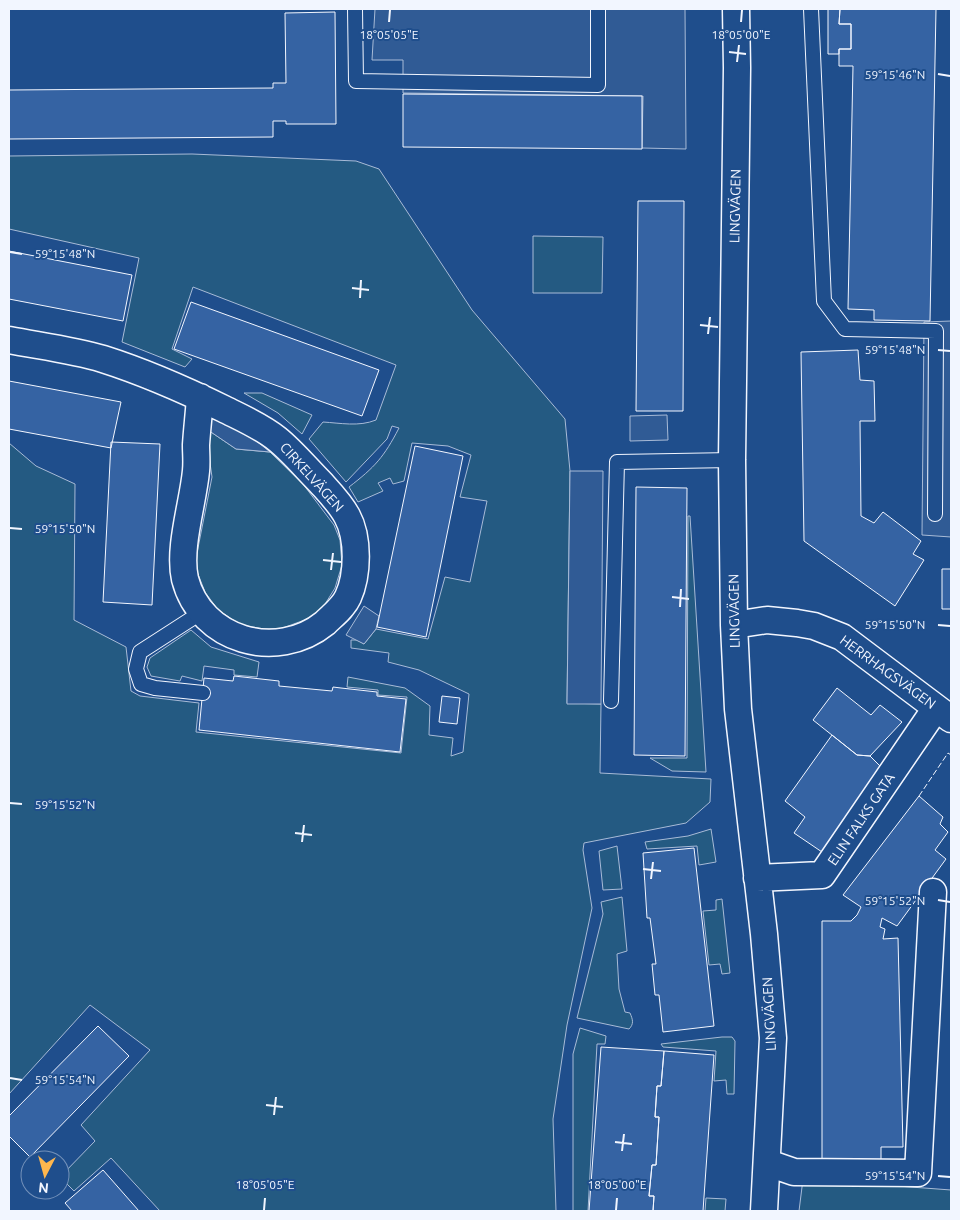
<svg xmlns="http://www.w3.org/2000/svg" width="960" height="1220" font-family="Ubuntu,sans-serif">
<rect width="100%" height="100%" fill="#1f4e8c"/>
<path fill="#245a82" stroke="#a8bbd7" d="M192,154L356,161L379,169L472,310L565,419L570,471L567,703L601,704L600,773L711,779L710,802L686,823L584,843L583,850L592,908L567,1025L553,1119L556,1211H160L111,1158L74,1191L65,1182L60,1187V1177L95,1141L81,1125L150,1050L90,1005L9,1094V443L36,466L75,484L74,620L126,647L131,691L140,696L199,703L196,732L401,753L407,697L378,695V690L347,687L348,677L405,688L430,706L429,735L453,738L451,756L463,752L469,694L419,670L388,662L389,653L351,648V640H357L364,644L376,629L428,639L445,577L470,582L487,501L460,497L471,455L448,446L412,443L404,481L393,484L390,478L378,483L383,491L358,502L349,487C375,467 384,457 399,428L392,426L387,439L346,482L309,439L323,422C340,423 359,427 376,420L396,365L193,287L172,349L192,359L185,367L122,342L139,258L9,229V156Z
M533,236L603,237L602,293H533Z
M244,393H262L312,415L302,434L278,413Z
M205,428L236,449L270,452L303,484L334,525L340,540L342,565L335,588L322,609L310,618L280,629H264L241,625L218,610L205,592L196,569L197,553L212,477Z
M688,516H690L706,772L672,771L650,758H687Z
M191,630L211,647L259,662L257,677L234,675V670L204,666L202,681L182,676L180,681L151,676L147,667L150,658Z
M711,829L716,862L699,865L697,846L647,849L645,842L688,836Z
M617,846L622,889L603,890L599,851Z
M622,897L627,951L617,954L619,989L625,1012L630,1013C633,1020 634,1024 629,1029L577,1018L603,914L601,902Z
M722,899L730,973L722,974L720,964L709,965L703,911L716,910V900Z
M580,1028L606,1036L605,1044H597L588,1211H573V1054Z
M722,1037H732L735,1041L734,1094H727L726,1080L714,1081L716,1051L663,1047L661,1044Z
M803,1179L951,1190V1211H799Z
M706,1198L726,1199L725,1211H705Z"/>
<path fill="#305b95" stroke="#a8bbd7" d="M375,9H685L686,149L642,148L643,96L403,93V60H372Z
M951,321V537L922,535L924,322Z
M216,408L270,452L236,449L205,428Z
M667,415L668,440L630,441V416Z
M570,471H603L601,704H567Z
M364,606L379,616L376,629L364,644L346,635Z"/>
<path fill="#3563a3" stroke="#f2f6ff" d="M828,9H840L839,24H851V49H839V54H828Z
M840,9H936L930,321L874,320V310L848,309L853,66H839V49H851V24H839Z
M335,12L336,124H286V121H273V137L9,139V90L273,88V83H286L285,13Z
M403,94L642,96V149L403,147Z
M638,201H684L683,411H636Z
M9,251L132,275L123,321L9,299Z
M191,302L379,370L362,416L174,349Z
M858,350L860,380L874,381L875,421H860L861,516L874,523L883,512L921,541L913,554L924,560L895,606L804,541L801,352Z
M9,381L121,402L111,448L9,429Z
M111,442L160,444L152,605L103,602Z
M415,446L463,456L426,637L377,627Z
M636,487L687,488L685,756L634,755Z
M942,569H951V609H942Z
M234,676L279,681V686L332,691L333,687L341,688L377,692V696L406,699L400,752L199,730L204,678L233,681Z
M837,688L871,715L880,705L902,722L870,756L857,755L813,720Z
M442,696L460,698L457,724L439,722Z
M832,735L857,755L870,756L883,769L822,852L794,833L805,817L785,801Z
M919,796L943,817L940,824L948,832L935,850L946,859L897,926L882,918L880,927L885,929L883,939L898,938L903,1147H881V1165L822,1167V921H851L857,915L861,907L843,895Z
M694,848L714,1026L663,1032L659,995H655L652,964H656L650,918H647L643,853Z
M98,1026L129,1056L30,1157L9,1136V1116Z
M601,1047L664,1051L661,1086H657L655,1117H659L656,1165H652L649,1196H654L653,1211H589Z
M664,1051L714,1055L703,1211H653L654,1196H649L652,1165H656L659,1117H655L657,1086H661Z
M103,1170L139,1211H72L65,1203Z"/>
<g fill="none" stroke-linecap="round" stroke-linejoin="round">
<g stroke="#f2f6ff" stroke-width="16">
<path id="lane" d="M355,9L356,81L598,85V9
M811,9L824,301L845,329L936,331L935,514
M202,612L140,652L136,669L141,684L155,688L203,693
M611,701L617,462L732,460"/>
</g>
<g stroke="#f2f6ff" stroke-width="29">
<path id="street" d="M736,9L737,68L732,460L734,625L738,709L764,934L773,1038L764,1211
M9,340C40,346 73,350 103,359C144,372 185,390 224,409C242,418 261,426 277,439C292,451 306,468 320,482C330,493 340,503 347,516C359,538 358,575 348,597C343,608 333,615 325,623C277,662 201,641 185,579C178,548 193,503 196,471C197,462 196,453 196,445C197,429 199,413 200,397
M734,625L767,620L797,623L814,626L842,637L951,719
M757,878L822,875L936,708
M768,1163L794,1172L918,1173L933,892"/>
</g>
<use href="#lane" stroke="#1f4e8c" stroke-width="14"/>
<use href="#street" stroke="#1f4e8c" stroke-width="26"/>
<path stroke="#f2f6ff" stroke-width="1" stroke-dasharray="6 2.5" stroke-linecap="butt" d="M919,796L948,753L951,755"/>
</g>
<path fill="none" stroke="#f2f6ff" stroke-width="2" d="M389,22L390,10M741,22L742,10M729,52L746,54M737,62L739,45M938,74L950,76M10,252L22,254M352,288L369,290M360,298L361,280M700,325L718,327M708,334L710,317M938,350L950,351M10,528L22,529M323,560L341,562M331,570L333,553M672,597L689,599M680,607L681,589M938,625L950,626M10,803L22,804M295,833L312,835M302,842L304,825M643,869L661,871M651,879L653,862M938,900L950,902M10,1078L22,1080M266,1105L283,1107M274,1115L276,1097M615,1142L632,1144M622,1151L624,1134M938,1176L950,1177M264,1210L265,1198M616,1210L617,1198"/>
<g text-anchor="middle" dominant-baseline="central" stroke-width="4" stroke-linejoin="round" paint-order="stroke">
<g font-size="14" fill="#f2f6ff" stroke="#1f4e8c">
<text transform="translate(735 206) rotate(-89)">LINGVÄGEN</text>
<text transform="translate(312 477) rotate(48)">CIRKELVÄGEN</text>
<text transform="translate(734 611) rotate(-91)">LINGVÄGEN</text>
<text transform="translate(888 672) rotate(36)">HERRHAGSVÄGEN</text>
<text transform="translate(861 819) rotate(-56)">ELIN FALKS GATA</text>
<text transform="translate(769 1014) rotate(-93)">LINGVÄGEN</text>
</g>
</g>
<g font-size="12" text-anchor="middle" fill="#f2f6ff" stroke="#1f4e8c" stroke-width="4" stroke-linejoin="round" paint-order="stroke">
<text x="389" y="39">18°05'05"E</text>
<text x="741" y="39">18°05'00"E</text>
<text x="895" y="79">59°15'46"N</text>
<text x="65" y="258">59°15'48"N</text>
<text x="895" y="354">59°15'48"N</text>
<text x="65" y="533">59°15'50"N</text>
<text x="895" y="629">59°15'50"N</text>
<text x="65" y="809">59°15'52"N</text>
<text x="895" y="905">59°15'52"N</text>
<text x="65" y="1084">59°15'54"N</text>
<text x="895" y="1180">59°15'54"N</text>
<text x="265" y="1189">18°05'05"E</text>
<text x="617" y="1189">18°05'00"E</text>
</g>
<rect width="960" height="1220" fill="none" stroke="#f2f6ff" stroke-width="20"/>
<g transform="translate(45 1175) rotate(186)"><circle r="24" fill="#1f4e8c" stroke="#7391ba"/>
<path d="M0-4L9 19L0 12L-9 19Z" fill="#ffb74d"/>
<text y="-8" font-size="14" font-weight="bold" text-anchor="middle" fill="#f2f6ff">N</text>
</g>
</svg>
